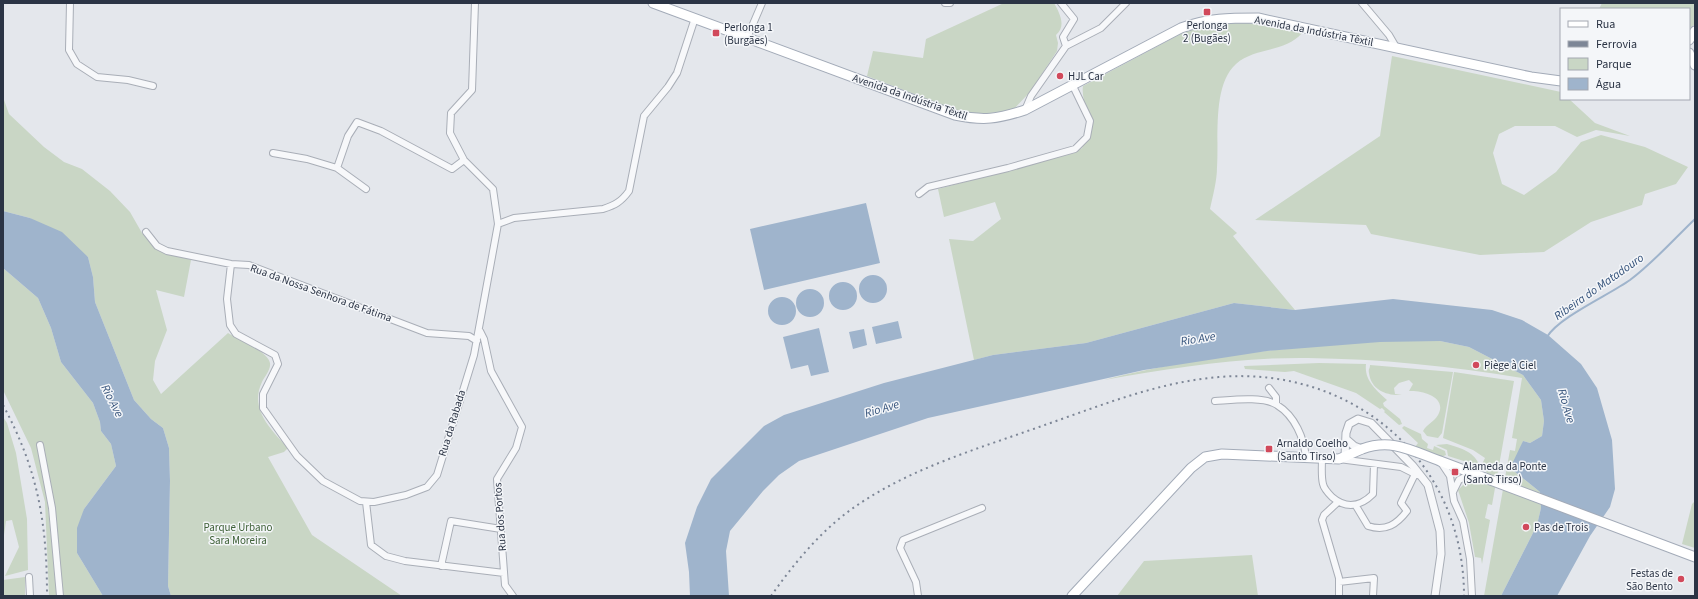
<svg xmlns="http://www.w3.org/2000/svg" width="1698" height="599" font-family="'Source Sans 3',sans-serif">
<rect width="100%" height="100%" fill="#e4e7ec"/>
<path fill="#c9d6c5" d="M1004,3H1054C1059,12 1067,26 1056,35L1058,43L1057,51L1030,92L1012,111L978,114L961,112L867,76L873,51L923,58L926,39Z
M1602,3H1695V24L1689,29V9H1599Z
M1243,22L1302,33C1285,53 1255,47 1236,64C1212,85 1219,139 1217,167C1217,181 1213,195 1210,209L1237,233L1233,236L1295,310L1234,303L1086,343L993,355L974,360L949,239L973,241L1001,219L995,202L944,217L938,189L1074,153L1082,148L1092,130C1089,117 1081,97 1083,86L1188,30L1215,23Z
M1392,56L1561,92V99H1569L1595,123L1630,136L1596,130L1577,137L1555,126H1515L1499,134L1493,153L1502,184L1524,195L1556,172L1581,142L1601,135L1645,147L1688,167L1676,184L1645,194L1642,205L1591,222L1544,252L1480,255L1371,234L1366,225L1255,220L1380,136Z
M3,97L9,114L44,147L64,162L82,169L110,191L130,212L142,233L154,247L191,260L184,297L156,290L167,330L155,361L153,380L161,394L228,333C238,339 268,352 270,363C271,370 264,377 262,382C249,409 271,430 288,448L284,452L268,457L312,535L402,596H171L168,586L170,481L169,448L163,428L151,419L134,400L95,302L93,277L88,257L30,218L3,211Z
M3,268L38,298L51,328L61,362L93,403L100,422L101,431L111,444L116,466L84,509L77,553L103,596H61L40,442L37,444L46,487L57,596H49L45,502L31,448L3,390Z
M1406,340L1440,341L1469,347L1523,375L1541,400L1544,421L1542,436L1530,443L1523,441L1514,471L1540,492L1541,508L1537,525L1501,596H1484L1510,450L1515,451L1517,439L1512,438L1522,378C1451,366 1380,359 1308,358C1240,357 1172,368 1104,380C1202,355 1305,345 1406,340Z
M1319,363L1366,364C1364,380 1376,390 1387,400L1383,403L1384,406L1400,419L1402,424L1399,425L1384,412L1385,411L1382,408L1380,409L1356,393L1294,371L1285,372L1245,369L1244,366Z
M1370,365L1453,372L1442,433L1438,438L1427,436L1423,431C1427,424 1434,422 1438,415C1448,397 1422,390 1409,391L1413,384L1409,380L1399,383L1394,388L1395,394L1402,395C1387,396 1371,390 1369,373C1368,369 1370,369 1370,365Z
M1454,372L1514,381L1492,505L1488,504L1485,518L1490,520L1482,564L1481,558L1475,557L1469,523L1458,490L1468,480L1472,479L1487,484V474L1483,462L1485,458L1473,450L1443,438Z
M3,417L7,423L16,453L27,519L28,570L5,576L19,547L12,520L6,521L3,542Z
M1404,426L1421,434L1422,439L1428,444L1427,448L1433,450L1434,446L1445,451L1446,455L1441,457L1415,447L1418,443L1402,428Z
M1447,444C1466,450 1476,452 1482,472L1470,463L1448,456L1447,450L1436,445Z
M1695,501V548L1682,544L1692,504Z
M1252,555L1258,596H1117L1144,561Z
M25,577V596H3V580Z"/>
<path fill="#9fb4cc" d="M866,203L880,263L764,290L750,229Z
M3,211L30,218L62,232L88,257L93,277L95,302L134,400L151,419L163,428L169,448L170,481L168,586L171,596H103L77,553V528L84,509L116,466L111,444L101,431L100,422L93,403L61,362L51,328L38,298L3,268Z
M859 289a14 14 0 1 1 28 0a14 14 0 1 1-28 0Z
M829 296a14 14 0 1 1 28 0a14 14 0 1 1-28 0Z
M796 303a14 14 0 1 1 28 0a14 14 0 1 1-28 0Z
M768 311a14 14 0 1 1 28 0a14 14 0 1 1-28 0Z
M1393,299L1492,310L1522,320L1548,335L1581,364L1597,388L1612,440L1615,489L1610,507L1590,536L1557,596H1501L1537,525L1541,508L1540,492L1514,471L1513,462L1523,441L1530,443L1542,436L1544,421L1541,400L1523,375L1469,347L1440,341L1380,342L1267,351L1144,370L928,418L799,461L779,475L763,491L730,531L726,551L729,596H690L689,572L685,543L697,507L711,479L764,426L784,415L884,383L993,355L1086,343L1234,303L1295,310Z
M898,321L902,338L876,344L872,327Z
M819,328L829,372L811,376L808,365L791,369L783,337Z
M864,329L867,345L853,349L849,332Z"/>
<g fill="none" stroke-linecap="round" stroke-linejoin="round">
<path stroke="#9fb4cc" stroke-width="2" d="M1547,337C1559,317 1609,295 1630,280C1654,262 1674,239 1695,219"/>
<g stroke="#a9aeb7" stroke-width="8">
<path id="minor" d="M70,3L69,50L77,64L97,77L128,80L153,86
M945,3H950
M1061,3L1074,19L1063,37L1066,46
M1362,3L1389,35L1396,47
M747,38L762,3
M1025,110L1031,96L1066,46L1101,28L1126,3
M273,153L307,159L337,168L366,189
M337,168L348,136L357,122L381,131L452,169L464,160
M919,194L928,187L1008,168L1075,149L1087,137L1090,121L1073,86
M498,224L514,218L603,209C615,205 621,202 629,191L644,116L668,87L677,73L695,18
M146,232L157,246L167,251L231,264L249,265L427,333L469,336L477,341
M231,264L227,299L230,325L236,334L275,355L278,364L263,394V408L297,456L323,481L360,501L374,502L406,495L427,487L437,475L474,355L498,224L493,189L464,160L450,133L451,113L472,90L475,3
M480,331L484,339L491,371L522,427L516,448L497,479L505,585L513,596
M1269,388L1276,397V404
M1215,401C1232,400 1263,396 1277,405C1295,416 1304,438 1306,458
M40,445L52,508L60,596
M1322,458C1322,467 1321,476 1323,484C1324,489 1328,493 1332,497C1346,509 1360,507 1373,494L1374,464
M1339,459L1401,467L1417,475
M1440,461L1450,476L1454,501L1463,521L1470,559L1472,596
M1453,492L1459,480L1472,473
M366,502L371,545L386,556L405,561L504,573
M1338,502L1324,515L1322,520L1339,578V596
M1356,506L1368,526C1386,532 1397,524 1407,511L1401,503L1415,474
M441,566L451,521L501,529
M29,577L30,596
M1339,582L1374,578L1373,596
M918,596L916,582L900,548L903,540L982,508"/>
</g>
<g stroke="#a9aeb7" stroke-width="9">
<path id="tertiary" d="M1346,439L1354,446L1362,449
M1345,457L1346,433L1349,424L1358,419L1371,423L1413,466L1428,485L1440,531L1441,554L1435,596"/>
</g>
<g stroke="#a3abb8" stroke-width="11">
<path id="primary" d="M653,3L955,115C984,121 997,119 1025,110L1181,28C1209,18 1229,18 1258,18L1531,77L1561,81
M1689,40L1695,31
M1689,53L1695,65
M1440,461L1695,557
M1072,596L1191,468L1205,457L1222,454L1339,459L1362,449"/>
</g>
<use href="#minor" stroke="#f7f8fa" stroke-width="6"/>
<use href="#tertiary" stroke="#f7f8fa" stroke-width="7"/>
<use href="#primary" stroke="#fff" stroke-width="9"/>
<path stroke="#7d8696" stroke-width="2" stroke-dasharray="2 4" stroke-linecap="butt" d="M3,405C38,470 47,523 47,596
M771,596C793,565 818,534 849,511C905,470 974,450 1039,427C1097,407 1157,382 1219,377C1352,366 1464,459 1464,596"/>
<g stroke="#a3abb8" stroke-width="11" stroke-linecap="butt">
<path id="primary-bridge" d="M1362,449C1392,438 1412,451 1440,461"/>
</g>
<use href="#primary-bridge" stroke="#fff" stroke-width="9"/>
</g>
<g fill="#d1495b" stroke="#f4f6f9" stroke-width="1.5">
<rect x="1203" y="8" width="8" height="8" rx="2"/>
<rect x="712" y="29" width="8" height="8" rx="2"/>
<circle cx="1060" cy="76" r="4"/>
<circle cx="1476" cy="365" r="4"/>
<rect x="1265" y="445" width="8" height="8" rx="2"/>
<rect x="1451" y="468" width="8" height="8" rx="2"/>
<circle cx="1526" cy="527" r="4"/>
<circle cx="1681" cy="579" r="4"/>
</g>
<g text-anchor="middle" dominant-baseline="central" stroke-width="3" stroke-linejoin="round" paint-order="stroke">
<g font-size="11" fill="#2b3445" stroke="#f4f6f9" text-anchor="start">
<text x="1207" y="25" text-anchor="middle">Perlonga<tspan x="1207" dy="13">2 (Bugães)</tspan></text>
<text x="724" y="27">Perlonga 1<tspan x="724" dy="13">(Burgães)</tspan></text>
<text x="1068" y="76">HJL Car</text>
<text x="1484" y="365">Piège à Ciel</text>
<text x="1277" y="443">Arnaldo Coelho<tspan x="1277" dy="13">(Santo Tirso)</tspan></text>
<text x="1463" y="466">Alameda da Ponte<tspan x="1463" dy="13">(Santo Tirso)</tspan></text>
<text x="1534" y="527">Pas de Trois</text>
<text x="1673" y="573" text-anchor="end">Festas de<tspan x="1673" dy="13">São Bento</tspan></text>
</g>
<g font-size="11" fill="#2b3445" stroke="#f4f6f9">
<text transform="translate(1314 31) rotate(11)">Avenida da Indústria Têxtil</text>
<text transform="translate(910 97) rotate(19)">Avenida da Indústria Têxtil</text>
<text transform="translate(321 293) rotate(20)">Rua da Nossa Senhora de Fátima</text>
<text transform="translate(452 423) rotate(-73)">Rua da Rabada</text>
<text transform="translate(500 517) rotate(-94)">Rua dos Portos</text>
</g>
<g font-size="11" fill="#3f6138" stroke="#f4f6f9">
<text x="238" y="527">Parque Urbano<tspan x="238" dy="13">Sara Moreira</tspan></text>
</g>
<g font-size="12" font-style="italic" fill="#34527a" stroke="#f4f6f9">
<text transform="translate(1599 287) rotate(-35)">Ribeira do Matadouro</text>
<text transform="translate(1198 339) rotate(-9)">Rio Ave</text>
<text transform="translate(112 401) rotate(63)">Rio Ave</text>
<text transform="translate(1566 406) rotate(74)">Rio Ave</text>
<text transform="translate(882 409) rotate(-16)">Rio Ave</text>
</g>
</g>
<rect width="1698" height="599" fill="none" stroke="#2b3445" stroke-width="8"/>
<rect x="1560" y="8" width="130" height="92" fill="#f4f6f9" stroke="#a4a8b1"/>
<rect x="1568" y="21" width="20" height="6" fill="#ffffff" stroke="#a4a8b1"/>
<text x="1596" y="28" font-size="12" fill="#2b3445">Rua</text>
<rect x="1568" y="41" width="20" height="6" fill="#7d8696" stroke="#a4a8b1"/>
<text x="1596" y="48" font-size="12" fill="#2b3445">Ferrovia</text>
<rect x="1568" y="58" width="20" height="12" fill="#c9d6c5" stroke="#a4a8b1"/>
<text x="1596" y="68" font-size="12" fill="#2b3445">Parque</text>
<rect x="1568" y="78" width="20" height="12" fill="#9fb4cc" stroke="#a4a8b1"/>
<text x="1596" y="88" font-size="12" fill="#2b3445">Água</text>
</svg>
